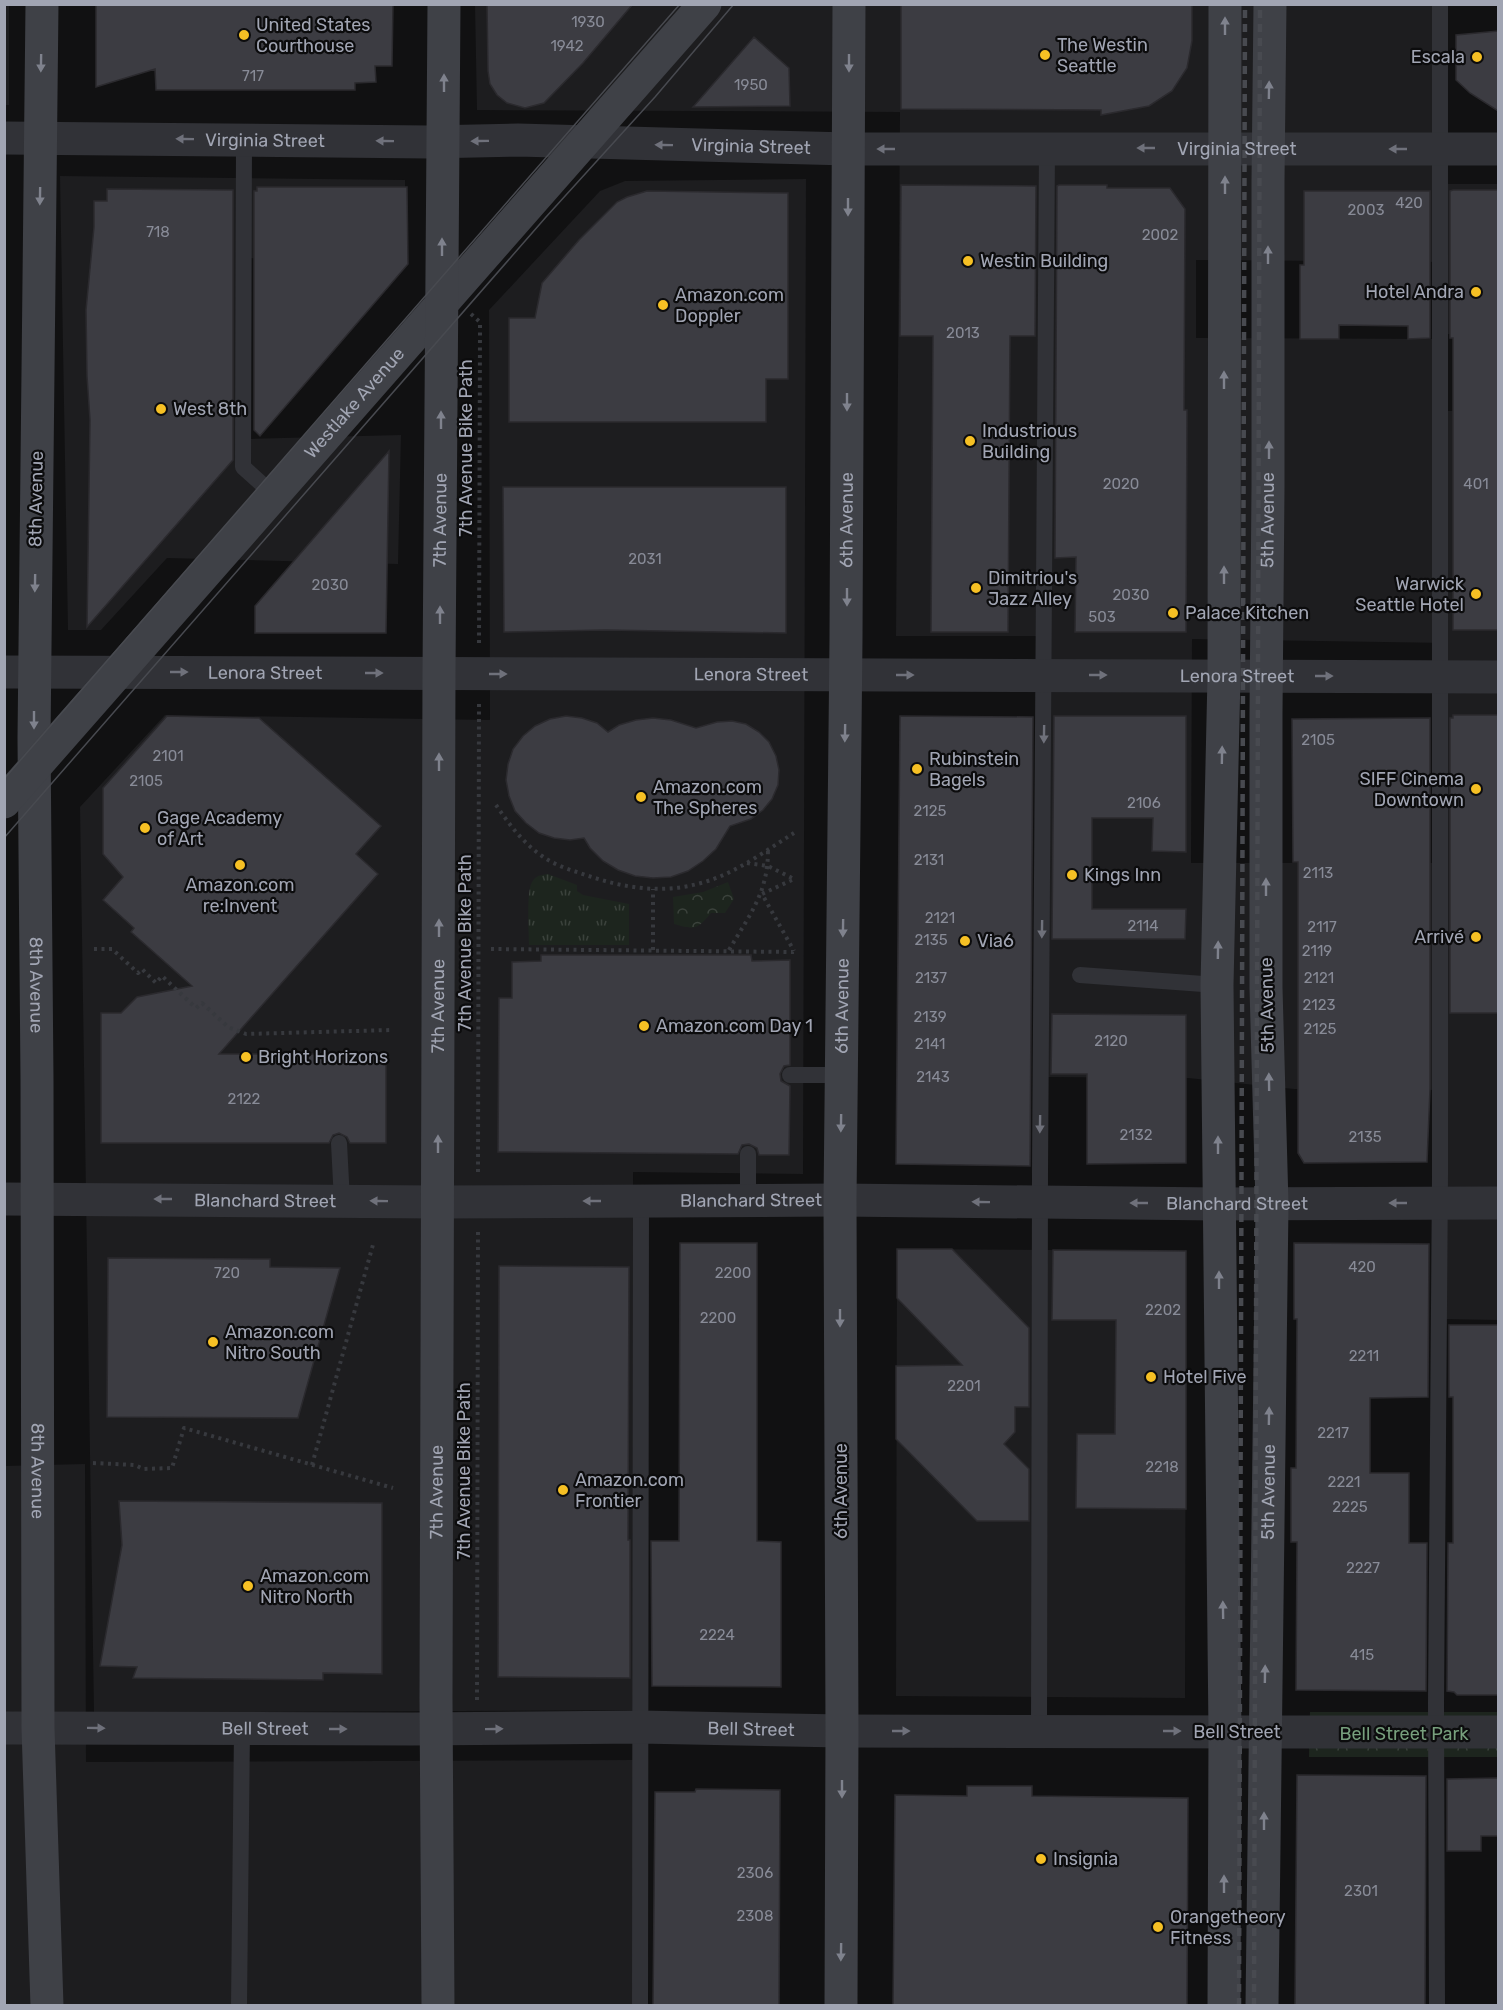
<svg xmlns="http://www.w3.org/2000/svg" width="1503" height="2010" font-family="Rubik,sans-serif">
<defs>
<pattern id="grass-tufts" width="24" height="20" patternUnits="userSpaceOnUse" patternTransform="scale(1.5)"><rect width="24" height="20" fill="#1d251e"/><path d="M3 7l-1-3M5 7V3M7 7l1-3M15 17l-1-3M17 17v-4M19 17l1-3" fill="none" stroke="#3b423c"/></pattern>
<pattern id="forest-crowns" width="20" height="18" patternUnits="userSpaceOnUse" patternTransform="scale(1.5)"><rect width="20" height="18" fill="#1d251e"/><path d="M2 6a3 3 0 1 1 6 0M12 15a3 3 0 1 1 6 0" fill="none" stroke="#3b423c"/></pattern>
</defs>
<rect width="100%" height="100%" fill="#111112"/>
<path fill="#1d1d1f" d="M9,5V105H5L4,5Z
M475,5H1448L1447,184H1498V335L1446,334V262L1196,260V338L1434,339L1435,411H1498V1320L1445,1319L1447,643L1192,639L1191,863H1436V1090L1294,1089L1188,1078L1045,1077L1050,636H896L900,112L477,110Z
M60,176L405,180L406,257L310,262L250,258L249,439L401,435L398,564L167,558L101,630H68Z
M806,179L803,1174L633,1172L635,1710L94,1713L80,807L165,715L490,720L489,310L600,191L625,181Z
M897,1249L1186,1251L1185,1698L896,1696Z
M85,1464L86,1762L636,1760V2005H7L4,2002V1466Z"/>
<path fill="url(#grass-tufts)" d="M548,874L577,885V891L583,895L629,904V945H529C529,932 526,892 532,882C536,875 541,875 548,874Z"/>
<path fill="url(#forest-crowns)" d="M728,882L734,899L725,913H711C697,930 695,930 674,924L673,897L703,892Z
M1310,1712H1498V1757H1309Z"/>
<path fill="#3c3c42" stroke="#2b2a2e" stroke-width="1.5" d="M96,4H393L392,66H375L376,82L355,83V90H156L155,69L96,87Z
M487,4H633L583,63L544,103L525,108L507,103L497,95L490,84L488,71Z
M901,4H1192V41L1187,68L1172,91L1149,106L1101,115V110L901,109Z
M1498,31V111L1470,93L1456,80V35Z
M754,37L789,68L790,106L693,107Z
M901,185L1036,186L1035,336H1010L1008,632H931L933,336H900Z
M1059,185H1107V188H1170L1185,209L1184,410H1187L1186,632H1075L1076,557L1055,558L1057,186Z
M257,187H407L408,264L260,436L254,430V191H257Z
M107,189L233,190V460L87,627L90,420L87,376L86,310L94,227V201H107Z
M1453,190H1498V630H1453V338H1450V191Z
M647,191L788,193V379H766V422H509V318H535L542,283L579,240L617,202L627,197Z
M1304,191H1430V338L1408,339V326L1339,325V339H1300V265H1304Z
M389,451L386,633H255V606Z
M503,487H786V633L605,630L504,632Z
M1453,715H1498V1013H1450V718H1453Z
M167,716L259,718L381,826L356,854L378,874L219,1054H386V1143H350L347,1137L339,1133L333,1135L329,1143H101V1013H121L137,997L192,986L131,932L134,928L103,900L123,877L103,854V788Z
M566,716L582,718L597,723L608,732L619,725L636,720L653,718L671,720L696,728L717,722L732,721L746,724L759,732L769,742L776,756L779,770L778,785L772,799L763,810L751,819L730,826L716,849L703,861L688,871L671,877L653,878L635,876L618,870L603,861L590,848L584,838L570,840L554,838L539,833L526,823L515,811L509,796L506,780L508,764L513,749L523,736L535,726L550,719Z
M900,716L1033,717L1030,1166L896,1164Z
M1054,716H1186V852L1152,851L1153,818H1092V909H1186L1185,939H1052Z
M1430,718V1089L1427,1162L1304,1163L1298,1153V862H1293L1292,719Z
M541,955H751L752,961L790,960V1065L784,1066L780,1074L781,1081L790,1086L789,1155H759L757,1148L749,1144L742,1145L738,1154L498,1152L499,998H512V962L541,961Z
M1052,1014L1186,1015V1163L1087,1164V1074H1051Z
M680,1243H757V1541L781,1542V1687L652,1686L651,1541H679Z
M1294,1243L1429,1244L1428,1397L1370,1398V1473H1409V1543H1427L1426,1691L1296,1690L1297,1542H1291V1468H1296L1297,1319H1294Z
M897,1249H952L1029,1328V1407H1015V1432L1004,1444L1029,1469V1521H977L896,1439V1366L962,1365L897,1298Z
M1053,1250L1186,1251V1509L1076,1508L1077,1434H1115L1116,1320H1052Z
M108,1258L270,1259V1267L340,1268L298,1418L107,1417Z
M499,1266L629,1267L628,1540H630V1678L498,1677Z
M1449,1325H1498V1695H1457L1454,1692L1447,1691L1448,1543H1453V1397H1449Z
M119,1501L382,1503V1674L323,1673V1680L133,1678L137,1667L100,1666L122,1545Z
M1297,1775L1426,1776L1425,2006H1295Z
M1498,1778V1836H1481V1851H1447V1779Z
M967,1786H1032V1796L1188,1798L1187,2006H893L895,1795L967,1796Z
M696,1789L780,1790L779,2006H653L655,1792H695Z"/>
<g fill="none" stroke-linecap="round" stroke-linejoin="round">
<path stroke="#37393e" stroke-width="4" stroke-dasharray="3 4.5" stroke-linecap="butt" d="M471,314L480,322V333L479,644
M496,805C509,824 523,843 542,856C553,864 567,869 580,873C619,887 659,895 701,883C735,874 765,851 794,833
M747,863L768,866L794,879L762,894L794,951
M94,949H112L138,973L142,969L156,983L162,976L196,1008L202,1003L228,1027L246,1034L391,1030
M491,949L794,952
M653,950V889
M729,950C750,914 768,893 768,850
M478,1172L479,703
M93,1463L135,1465L143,1469L172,1468L184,1428L393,1488
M312,1465L374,1241
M477,1700L478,1231"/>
<path stroke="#313237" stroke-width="16" d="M244,140L243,467L275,496
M1080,975L1217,985
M790,1075H841
M339,1143L342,1201
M748,1200V1154
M1039,1731L1040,1171L1047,148
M239,2006L242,1729
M640,2006L641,1201
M1437,2006L1436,1703L1440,1175V4"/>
<path stroke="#313237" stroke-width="33" d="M1265,1732H1498"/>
<g stroke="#313237" stroke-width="33">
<path id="s1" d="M4,138L429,142L518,140L848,149H1498"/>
<path id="s2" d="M4,672L1498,677"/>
<path id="s3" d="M4,1199L438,1202L840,1200L1218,1204L1498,1203"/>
<path id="s4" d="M4,1728L412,1729L640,1727L842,1731L1265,1732"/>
</g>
<g stroke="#3f4147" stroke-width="33">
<path id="s5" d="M42,4L34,739L37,1080L38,1728L47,2006"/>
<path id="s6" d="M4,802L705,4"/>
<path id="s7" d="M438,2006L436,1698L439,673L444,4"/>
<path id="s8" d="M841,2006L842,1731L840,1200L846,639L849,4"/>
<path d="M1224,2006L1225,1732L1217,985L1224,676L1225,4"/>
<path id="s9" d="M1262,2006L1272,1204L1266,988V714L1268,488V181L1270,4"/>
</g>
<path stroke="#484a50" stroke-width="1.5" d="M4,779L680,4
M4,838L546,217L655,97L734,4"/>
<path stroke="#484a50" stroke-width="4.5" stroke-dasharray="8 6" stroke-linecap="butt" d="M1239,2006L1245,4
M1254,2006L1260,4"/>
</g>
<defs><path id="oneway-solid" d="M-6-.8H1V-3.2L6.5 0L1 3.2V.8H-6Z" transform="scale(1.5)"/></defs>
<g fill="#7f828d">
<use href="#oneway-solid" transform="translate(1225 26) rotate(-90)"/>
<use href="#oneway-solid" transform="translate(41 63) rotate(91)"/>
<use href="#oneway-solid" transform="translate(849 63) rotate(90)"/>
<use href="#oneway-solid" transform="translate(444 83) rotate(-90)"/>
<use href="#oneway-solid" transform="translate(1269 90) rotate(-89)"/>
<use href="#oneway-solid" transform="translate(1225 185) rotate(-90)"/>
<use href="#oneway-solid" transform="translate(40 196) rotate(91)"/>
<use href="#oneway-solid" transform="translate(848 207) rotate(90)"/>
<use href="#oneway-solid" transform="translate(442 247) rotate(-90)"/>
<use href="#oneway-solid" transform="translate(1268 255) rotate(-90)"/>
<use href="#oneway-solid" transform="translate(1224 380) rotate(-90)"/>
<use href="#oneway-solid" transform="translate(847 402) rotate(90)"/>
<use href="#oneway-solid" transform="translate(441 420) rotate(-90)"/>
<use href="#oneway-solid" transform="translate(1269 450) rotate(-90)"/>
<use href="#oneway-solid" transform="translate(1224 575) rotate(-90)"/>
<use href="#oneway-solid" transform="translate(35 583) rotate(91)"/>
<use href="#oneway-solid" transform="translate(847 597) rotate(90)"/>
<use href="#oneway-solid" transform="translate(440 615) rotate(-90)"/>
<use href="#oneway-solid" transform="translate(34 720) rotate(90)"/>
<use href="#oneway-solid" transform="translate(845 733) rotate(91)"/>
<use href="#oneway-solid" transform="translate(1222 755) rotate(-89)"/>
<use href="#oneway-solid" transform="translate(439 762) rotate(-90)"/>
<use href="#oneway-solid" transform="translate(1266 887) rotate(-90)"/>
<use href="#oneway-solid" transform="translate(439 928) rotate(-90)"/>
<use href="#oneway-solid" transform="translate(843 928) rotate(91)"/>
<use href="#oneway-solid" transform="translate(1218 950) rotate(-89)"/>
<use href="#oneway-solid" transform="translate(1269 1082) rotate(-91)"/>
<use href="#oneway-solid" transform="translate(841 1123) rotate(91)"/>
<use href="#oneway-solid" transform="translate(438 1144) rotate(-90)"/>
<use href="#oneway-solid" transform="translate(1218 1145) rotate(-90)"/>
<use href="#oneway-solid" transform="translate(1219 1280) rotate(-90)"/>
<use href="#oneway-solid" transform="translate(840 1318) rotate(90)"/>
<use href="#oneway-solid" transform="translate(1269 1416) rotate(-89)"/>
<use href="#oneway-solid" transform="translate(1223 1610) rotate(-91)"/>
<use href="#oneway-solid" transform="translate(1265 1674) rotate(-89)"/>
<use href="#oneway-solid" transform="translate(842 1789) rotate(90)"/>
<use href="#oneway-solid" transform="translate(1264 1821) rotate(-90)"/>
<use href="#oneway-solid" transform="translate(1224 1884) rotate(-90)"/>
<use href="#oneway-solid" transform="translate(841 1952) rotate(91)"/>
</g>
<g fill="#6f717b">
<use href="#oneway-solid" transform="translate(185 139) rotate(-179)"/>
<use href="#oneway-solid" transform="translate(385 141) rotate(-179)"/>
<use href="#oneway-solid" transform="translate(480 141) rotate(179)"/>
<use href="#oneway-solid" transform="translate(664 145) rotate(-179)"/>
<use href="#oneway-solid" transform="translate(1146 148) rotate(180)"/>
<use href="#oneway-solid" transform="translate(886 149) rotate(180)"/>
<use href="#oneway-solid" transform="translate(1398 149) rotate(-180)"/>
<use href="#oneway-solid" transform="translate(179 672)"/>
<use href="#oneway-solid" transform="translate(374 673)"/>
<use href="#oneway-solid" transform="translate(498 674)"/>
<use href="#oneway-solid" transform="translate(905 675)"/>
<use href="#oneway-solid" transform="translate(1098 675)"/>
<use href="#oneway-solid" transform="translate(1324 676)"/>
<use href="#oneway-solid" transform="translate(1044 734) rotate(91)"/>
<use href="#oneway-solid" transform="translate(1042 929) rotate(91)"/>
<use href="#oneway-solid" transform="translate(1040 1124) rotate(91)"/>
<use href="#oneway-solid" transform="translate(163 1199) rotate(-180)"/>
<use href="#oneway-solid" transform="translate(379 1201) rotate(-179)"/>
<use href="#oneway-solid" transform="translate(592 1201) rotate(180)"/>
<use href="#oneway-solid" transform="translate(981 1202) rotate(-179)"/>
<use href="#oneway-solid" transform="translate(1139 1203) rotate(-180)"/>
<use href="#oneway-solid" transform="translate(1398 1203) rotate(180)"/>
<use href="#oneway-solid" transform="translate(96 1728) rotate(1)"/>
<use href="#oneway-solid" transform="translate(338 1729)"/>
<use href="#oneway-solid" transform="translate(494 1729) rotate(-1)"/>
<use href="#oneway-solid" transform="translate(901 1731)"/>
<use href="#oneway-solid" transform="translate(1172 1731)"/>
</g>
<g fill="#f6c024" stroke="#0c0c0d" stroke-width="2">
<circle cx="244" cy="35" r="6"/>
<circle cx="1045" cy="55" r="6"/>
<circle cx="1477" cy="57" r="6"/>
<circle cx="968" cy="261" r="6"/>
<circle cx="1476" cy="292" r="6"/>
<circle cx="663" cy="305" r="6"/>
<circle cx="161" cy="409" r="6"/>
<circle cx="970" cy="441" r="6"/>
<circle cx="976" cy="588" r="6"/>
<circle cx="1476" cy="594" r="6"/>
<circle cx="1173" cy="613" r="6"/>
<circle cx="917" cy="769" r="6"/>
<circle cx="1476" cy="789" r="6"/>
<circle cx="641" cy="797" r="6"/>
<circle cx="145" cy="828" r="6"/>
<circle cx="240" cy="865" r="6"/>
<circle cx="1072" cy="875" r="6"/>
<circle cx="1476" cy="937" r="6"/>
<circle cx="965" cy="941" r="6"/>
<circle cx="644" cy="1026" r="6"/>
<circle cx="246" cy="1057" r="6"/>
<circle cx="213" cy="1342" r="6"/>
<circle cx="1151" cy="1377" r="6"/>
<circle cx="563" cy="1490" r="6"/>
<circle cx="248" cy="1586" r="6"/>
<circle cx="1041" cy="1859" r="6"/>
<circle cx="1158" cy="1927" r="6"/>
</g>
<g text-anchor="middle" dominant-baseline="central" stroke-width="4.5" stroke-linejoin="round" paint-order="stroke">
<g font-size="15" fill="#888b97">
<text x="588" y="22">1930</text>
<text x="567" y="46">1942</text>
<text x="253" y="76">717</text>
<text x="751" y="85">1950</text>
<text x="1409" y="203">420</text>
<text x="1366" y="210">2003</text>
<text x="158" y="232">718</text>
<text x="1160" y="235">2002</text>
<text x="963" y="333">2013</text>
<text x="1121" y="484">2020</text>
<text x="1476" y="484">401</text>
<text x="645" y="559">2031</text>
<text x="330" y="585">2030</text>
<text x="1131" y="595">2030</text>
<text x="1102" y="617">503</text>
<text x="1318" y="740">2105</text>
<text x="168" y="756">2101</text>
<text x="146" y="781">2105</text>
<text x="1144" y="803">2106</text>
<text x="930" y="811">2125</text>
<text x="929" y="860">2131</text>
<text x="1318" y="873">2113</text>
<text x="940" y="918">2121</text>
<text x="1143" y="926">2114</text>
<text x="1322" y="927">2117</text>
<text x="931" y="940">2135</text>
<text x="1317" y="951">2119</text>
<text x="931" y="978">2137</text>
<text x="1319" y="978">2121</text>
<text x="1319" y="1005">2123</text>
<text x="930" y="1017">2139</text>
<text x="1320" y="1029">2125</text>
<text x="1111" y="1041">2120</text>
<text x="930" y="1044">2141</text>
<text x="933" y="1077">2143</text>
<text x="244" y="1099">2122</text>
<text x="1136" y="1135">2132</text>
<text x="1365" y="1137">2135</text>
<text x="1362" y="1267">420</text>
<text x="227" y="1273">720</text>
<text x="733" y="1273">2200</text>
<text x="1163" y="1310">2202</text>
<text x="718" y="1318">2200</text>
<text x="1364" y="1356">2211</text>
<text x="964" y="1386">2201</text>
<text x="1333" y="1433">2217</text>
<text x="1162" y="1467">2218</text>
<text x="1344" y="1482">2221</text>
<text x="1350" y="1507">2225</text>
<text x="1363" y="1568">2227</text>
<text x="717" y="1635">2224</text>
<text x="1362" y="1655">415</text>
<text x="755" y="1873">2306</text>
<text x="1361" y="1891">2301</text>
<text x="755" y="1916">2308</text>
</g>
<g font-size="18" fill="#a1a5b3" stroke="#0c0c0d" text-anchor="start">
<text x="256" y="25">United States<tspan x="256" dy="21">Courthouse</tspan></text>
<text x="1057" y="45">The Westin<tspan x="1057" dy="21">Seattle</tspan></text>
<text x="1465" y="57" text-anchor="end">Escala</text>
<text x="980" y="261">Westin Building</text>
<text x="1464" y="292" text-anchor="end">Hotel Andra</text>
<text x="675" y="295">Amazon.com<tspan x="675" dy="21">Doppler</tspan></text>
<text x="173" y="409">West 8th</text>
<text x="982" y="431">Industrious<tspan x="982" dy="21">Building</tspan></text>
<text x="988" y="578">Dimitriou's<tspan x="988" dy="21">Jazz Alley</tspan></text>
<text x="1464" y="584" text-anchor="end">Warwick<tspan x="1464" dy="21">Seattle Hotel</tspan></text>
<text x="1185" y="613">Palace Kitchen</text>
<text x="929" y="759">Rubinstein<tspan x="929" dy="21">Bagels</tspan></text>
<text x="1464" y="779" text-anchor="end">SIFF Cinema<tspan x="1464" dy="21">Downtown</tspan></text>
<text x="653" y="787">Amazon.com<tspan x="653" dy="21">The Spheres</tspan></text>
<text x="157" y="818">Gage Academy<tspan x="157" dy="21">of Art</tspan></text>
<text x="1084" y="875">Kings Inn</text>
<text x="240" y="885" text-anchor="middle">Amazon.com<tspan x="240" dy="21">re:Invent</tspan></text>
<text x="1464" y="937" text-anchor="end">Arrivé</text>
<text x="977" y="941">Via6</text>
<text x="656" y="1026">Amazon.com Day 1</text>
<text x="258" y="1057">Bright Horizons</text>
<text x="225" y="1332">Amazon.com<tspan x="225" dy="21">Nitro South</tspan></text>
<text x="1163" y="1377">Hotel Five</text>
<text x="575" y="1480">Amazon.com<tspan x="575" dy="21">Frontier</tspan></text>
<text x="260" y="1576">Amazon.com<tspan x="260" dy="21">Nitro North</tspan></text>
<text x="1053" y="1859">Insignia</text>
<text x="1170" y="1917">Orangetheory<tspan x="1170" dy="21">Fitness</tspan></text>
</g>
<g font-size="18" fill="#a1a5b3" stroke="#0c0c0d">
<text stroke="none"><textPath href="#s1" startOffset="261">Virginia Street</textPath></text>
<text stroke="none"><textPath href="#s1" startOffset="747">Virginia Street</textPath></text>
<text stroke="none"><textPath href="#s1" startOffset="1233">Virginia Street</textPath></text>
<text stroke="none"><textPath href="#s6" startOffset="531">Westlake Avenue</textPath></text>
<text transform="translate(466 448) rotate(-90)">7th Avenue Bike Path</text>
<text transform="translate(36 499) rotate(-89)">8th Avenue</text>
<text stroke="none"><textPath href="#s7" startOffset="1486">7th Avenue</textPath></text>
<text stroke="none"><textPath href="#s8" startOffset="1486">6th Avenue</textPath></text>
<text stroke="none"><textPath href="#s9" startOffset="1486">5th Avenue</textPath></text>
<text stroke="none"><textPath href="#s2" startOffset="261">Lenora Street</textPath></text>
<text stroke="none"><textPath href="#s2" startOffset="747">Lenora Street</textPath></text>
<text stroke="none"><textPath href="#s2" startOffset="1233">Lenora Street</textPath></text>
<text transform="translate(465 943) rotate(-90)">7th Avenue Bike Path</text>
<text stroke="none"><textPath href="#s5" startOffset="981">8th Avenue</textPath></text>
<text stroke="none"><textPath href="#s7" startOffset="1000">7th Avenue</textPath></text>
<text stroke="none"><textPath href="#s8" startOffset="1000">6th Avenue</textPath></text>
<text transform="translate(1267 1005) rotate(-91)">5th Avenue</text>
<text stroke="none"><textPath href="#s3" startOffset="261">Blanchard Street</textPath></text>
<text stroke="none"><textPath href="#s3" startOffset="747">Blanchard Street</textPath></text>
<text stroke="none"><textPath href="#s3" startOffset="1233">Blanchard Street</textPath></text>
<text stroke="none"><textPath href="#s5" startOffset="1467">8th Avenue</textPath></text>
<text transform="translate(464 1471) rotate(-90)">7th Avenue Bike Path</text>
<text stroke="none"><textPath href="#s7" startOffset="514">7th Avenue</textPath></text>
<text transform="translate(841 1491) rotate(-90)">6th Avenue</text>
<text stroke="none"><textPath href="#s9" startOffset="514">5th Avenue</textPath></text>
<text stroke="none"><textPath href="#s4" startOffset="261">Bell Street</textPath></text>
<text stroke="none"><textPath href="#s4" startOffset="747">Bell Street</textPath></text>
<text x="1237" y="1732">Bell Street</text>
</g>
<g font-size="18" fill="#779f7d" stroke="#0c0c0d">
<text x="1404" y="1734">Bell Street Park</text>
</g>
</g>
<rect width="1503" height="2010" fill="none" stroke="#a1a5b3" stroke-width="12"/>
</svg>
